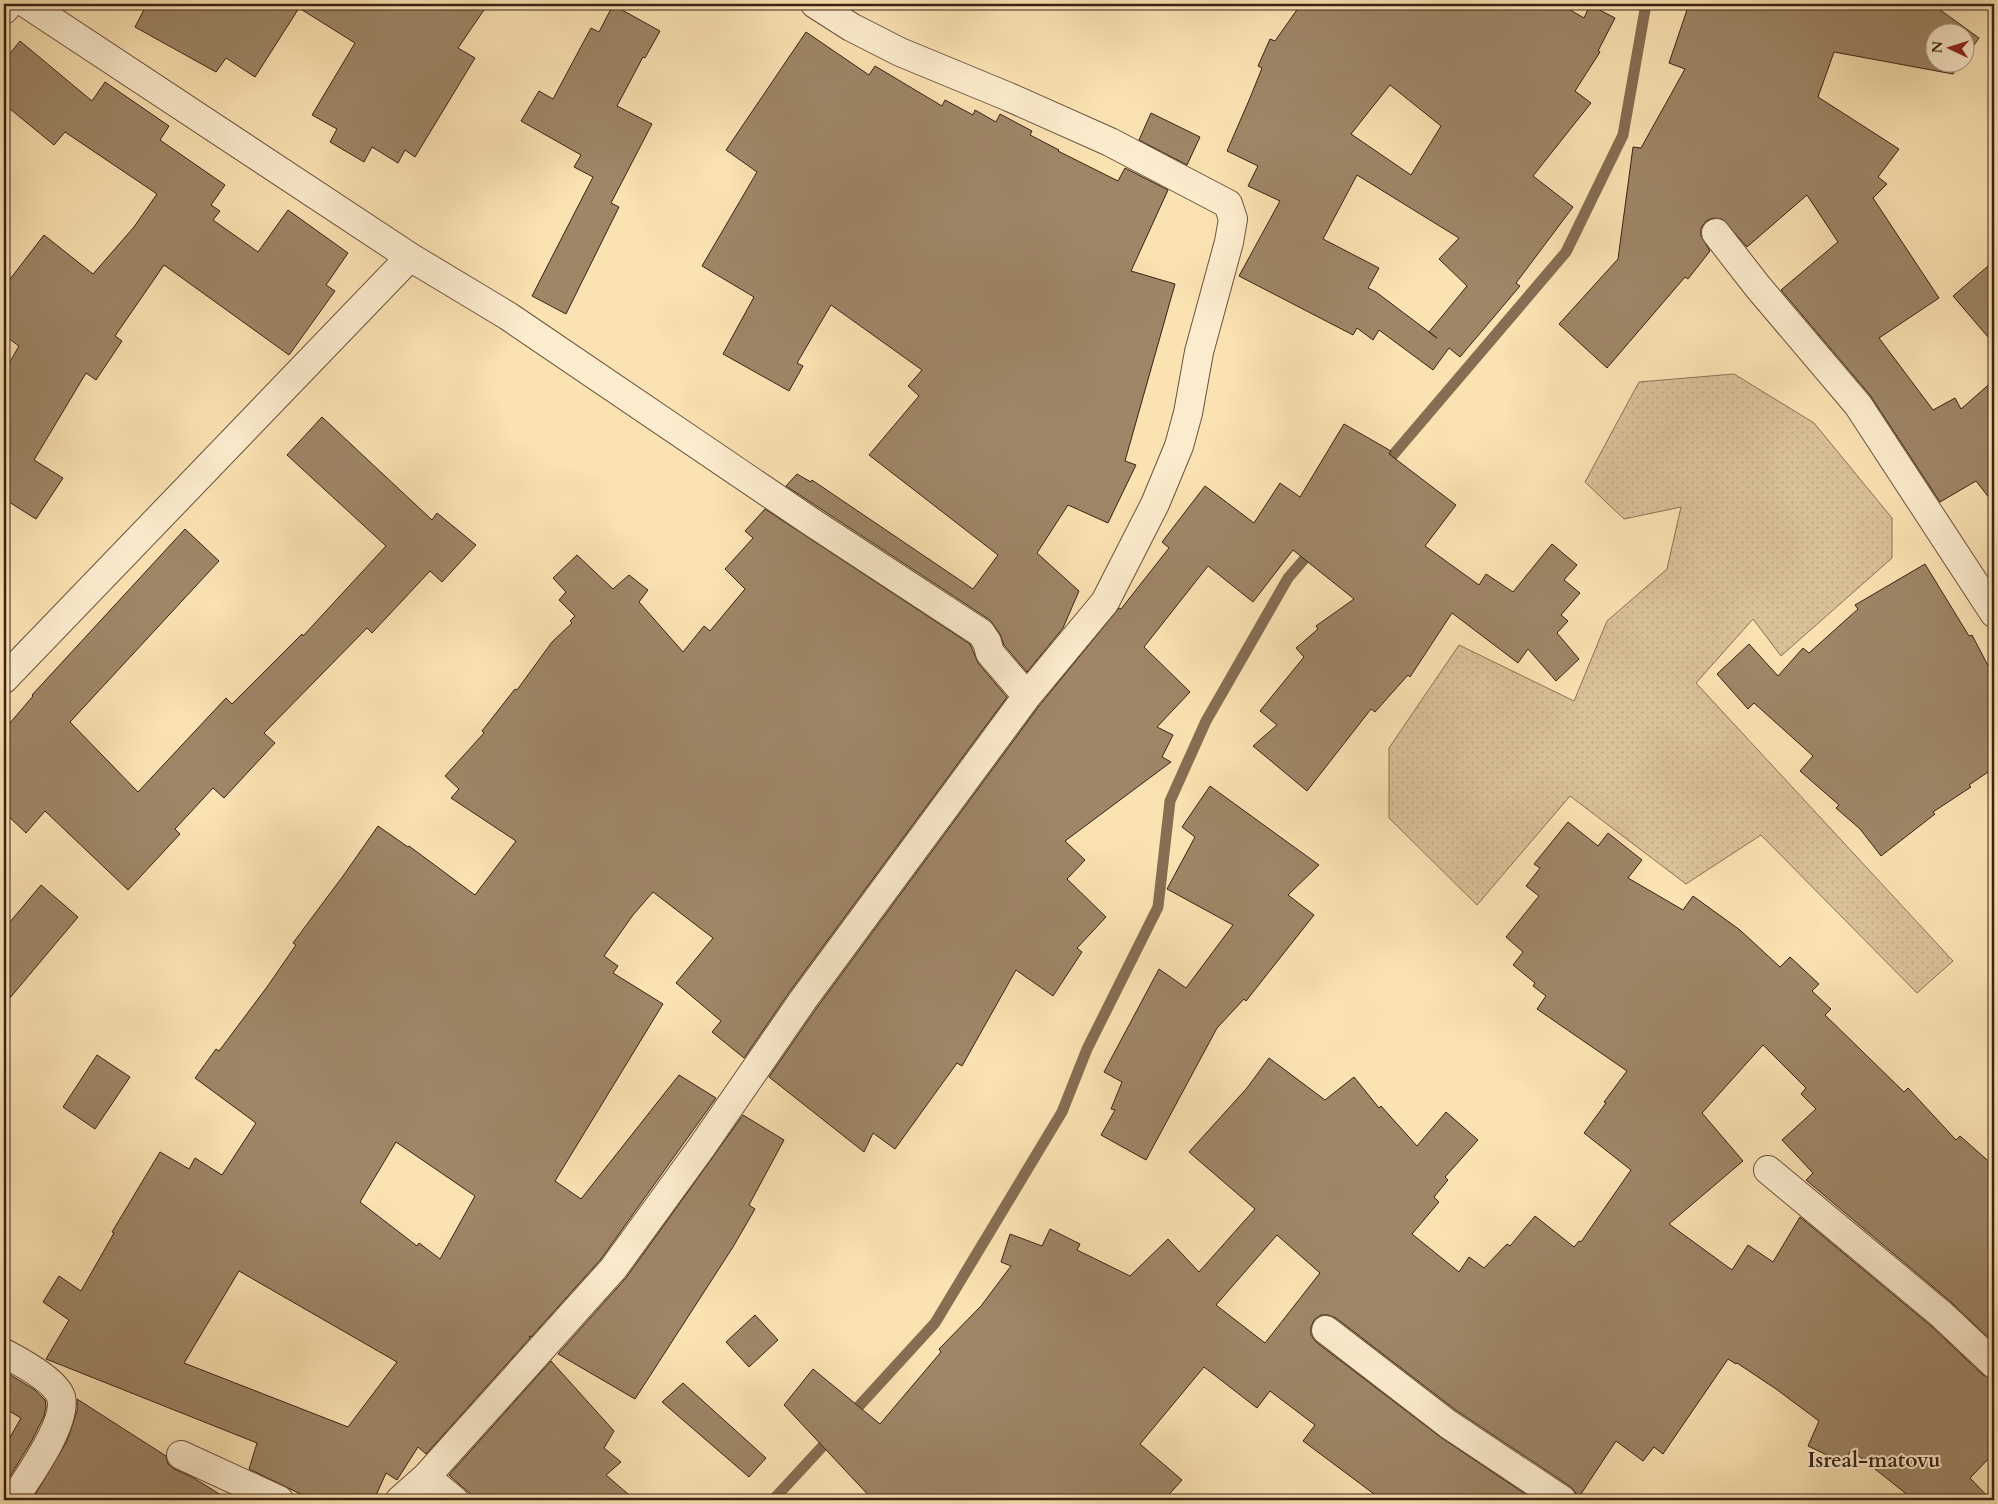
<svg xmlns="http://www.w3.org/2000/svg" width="1998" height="1504" font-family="Cardo,serif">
<defs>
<pattern id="grass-dots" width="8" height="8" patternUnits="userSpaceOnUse" patternTransform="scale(1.25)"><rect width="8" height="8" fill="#dac198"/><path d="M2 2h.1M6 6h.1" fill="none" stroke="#bca682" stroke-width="1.8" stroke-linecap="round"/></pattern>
</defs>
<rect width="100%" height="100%" fill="#fbe2b3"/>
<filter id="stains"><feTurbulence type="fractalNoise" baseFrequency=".004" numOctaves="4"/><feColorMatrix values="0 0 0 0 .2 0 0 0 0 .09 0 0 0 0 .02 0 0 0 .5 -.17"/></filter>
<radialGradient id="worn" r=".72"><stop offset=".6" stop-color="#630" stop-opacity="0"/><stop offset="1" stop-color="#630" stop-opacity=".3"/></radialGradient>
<path fill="url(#grass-dots)" stroke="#8a7256" d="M1734,374L1814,423L1892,518V558L1781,656L1753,619L1696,683L1953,961L1917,993L1761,835L1686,884L1570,796L1477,905L1389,818V748L1459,645L1574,701L1607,621L1667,569L1681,507L1624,519L1585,482L1639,382Z"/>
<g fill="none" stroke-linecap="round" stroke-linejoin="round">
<path stroke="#866e53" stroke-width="11" d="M1382,468L1566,252L1623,135L1646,4
M848,1418L935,1323L1062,1112L1087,1049L1158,907L1170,801L1206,721L1288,578L1313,549
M773,1500L833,1435"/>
</g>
<path fill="#9e8667" stroke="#392214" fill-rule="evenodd" d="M147,4H488L458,48L475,58L415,157L405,150L398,163L372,147L364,162L330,142L337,129L312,115L355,43L299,8L255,77L226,58L216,72L135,27Z
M1301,4H1560L1584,18L1590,5L1615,18L1598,51L1600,52L1575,91L1591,103L1533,176L1573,207L1516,283L1520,286L1460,357L1449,348L1433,370L1379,330L1373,340L1357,328L1353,335L1239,276L1280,201L1248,186L1258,166L1227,151L1250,98L1262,68L1258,66L1270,39L1275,41ZM1390,85L1441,126L1411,175L1351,134ZM1357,175L1459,238L1439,259L1467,286L1429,332L1437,338L1376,292L1368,288L1379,268L1323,239Z
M1689,4H1932L1979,38L1966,56V32H1936V62H1961L1953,74L1834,52L1818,97L1899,149L1878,177L1887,184L1873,198L1939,298L1879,338L1933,410L1955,398L1961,409L1994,380V504L1976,481L1940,502L1870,395L1781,290L1838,242L1807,195L1747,247L1722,219L1713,218L1706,221L1701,228V236L1710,251L1688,279L1685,277L1607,368L1559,324L1618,259L1633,147L1641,148L1685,69L1669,63Z
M613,5L660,31L645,58L643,57L617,106L652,124L611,203L619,207L566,314L532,296L593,177L574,167L581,155L521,121L539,91L553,99L591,28L599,32Z
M806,32L869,75L875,66L942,106L945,100L973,115L975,110L996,122L1000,114L1032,131L1030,135L1059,150L1058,151L1118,181L1125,168L1168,190L1131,271L1175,284L1125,461L1136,465L1108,523L1068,505L1037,553L1079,591L1063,628L1027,672L1004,645L1000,634L990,620L786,486L797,474L811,482L812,480L973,589L998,555L869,455L919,396L908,386L922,370L831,305L797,363L803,366L789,391L723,354L754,297L702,266L757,172L726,150Z
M20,41L92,101L105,82L169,126L160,140L225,185L211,205L220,211L213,220L258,252L288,210L348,253L326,285L335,291L289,355L164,265L115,336L122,341L96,380L86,373L34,460L63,478L36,519L9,502L4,510V372L19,346L4,335V287L44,235L93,274L134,227L157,194L65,132L54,145L4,104V61Z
M1151,113L1200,137L1187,165L1139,140Z
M1994,261V344L1953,296Z
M322,417L432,520L437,513L476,545L442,582L430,571L372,633L367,628L264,733L275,743L224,798L213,788L175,829L180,834L128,890L45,811L26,833L4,812V730L33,696L32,695L185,529L219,561L70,722L138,792L226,698L232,704L302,634L303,636L386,546L287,455Z
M1344,424L1391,451L1389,454L1456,505L1425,546L1479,585L1486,574L1513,592L1552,544L1577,565L1564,580L1580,593L1561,615L1568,621L1557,633L1579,659L1556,681L1528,649L1518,663L1452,613L1410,677L1408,675L1375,712L1371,709L1307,791L1253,746L1277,725L1260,711L1304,657L1296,648L1318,629L1316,626L1354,599L1293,550L1253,602L1208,566L1144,647L1190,692L1157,727L1173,735L1162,757L1171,762L1065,841L1085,860L1067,879L1106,917L1077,948L1082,952L1053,996L1016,970L962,1066L957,1063L895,1149L873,1133L864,1152L769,1077L816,1009L1039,706L1119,608L1121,609L1169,548L1162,542L1205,486L1254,523L1280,483L1300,497Z
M765,509L970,644L978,663L1007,697L790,991L744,1058L712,1032L721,1021L676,983L713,938L653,892L633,915L604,956L618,966L613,973L663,1004L555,1181L581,1199L679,1075L716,1098L601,1259L531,1337L529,1336L530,1338L426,1454L418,1447L397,1480L386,1473L374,1500H313L249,1469L257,1443L46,1359L69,1320L43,1302L59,1276L81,1291L114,1233L112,1232L160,1152L189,1169L195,1158L222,1175L256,1123L195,1078L216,1049L219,1051L267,987L296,945L293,943L343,876L378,826L408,847L409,846L475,895L516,841L451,798L459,789L445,776L484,733L482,731L515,689L517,690L552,642L572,623L570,621L575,616L559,600L566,592L553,578L577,555L613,589L629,575L648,590L639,602L683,652L704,626L710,631L745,589L725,569L753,538L745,531ZM396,1142L475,1196L440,1259L419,1243L417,1246L360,1202ZM239,1271L397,1362L348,1427L184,1363Z
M1925,564L1969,636L1972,635L1994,677V768L1969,785L1971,787L1933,812L1935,814L1881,856L1860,829L1836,808L1839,805L1800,771L1813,756L1754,703L1748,709L1717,674L1749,644L1778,676L1803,648L1809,653L1858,609L1855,605Z
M1210,786L1319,865L1288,895L1314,915L1246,1001L1244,999L1217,1028L1146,1160L1101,1135L1115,1110L1111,1109L1122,1082L1104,1072L1159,969L1186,988L1233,925L1167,889L1195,837L1182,827Z
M1568,822L1598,846L1608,833L1642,860L1628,878L1683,910L1693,896L1740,930L1780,967L1790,957L1819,984L1812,991L1831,1009L1825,1015L1904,1092L1908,1088L1956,1140L1960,1136L1994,1166V1343L1951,1302L1806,1180L1813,1173L1782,1140L1816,1109L1801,1094L1806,1088L1763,1045L1702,1113L1743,1161L1669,1224L1732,1270L1748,1245L1773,1262L1800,1217L1931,1326L1983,1375L1994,1379V1453L1970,1478L1991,1500H1914L1851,1450L1844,1463L1808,1446L1819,1421L1776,1389L1737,1363L1736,1364L1728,1359L1663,1454L1654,1447L1643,1461L1616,1441L1577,1500L1576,1493L1571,1487L1457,1411L1336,1318L1328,1315H1321L1314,1320L1311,1327V1335L1316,1342L1439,1436L1534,1500H1382L1303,1441L1315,1425L1270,1391L1257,1408L1204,1367L1140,1444L1182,1480L1164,1500H873L784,1405L813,1369L880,1424L941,1352L939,1349L981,1306L1011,1266L1001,1262L1010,1234L1042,1246L1050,1229L1080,1244L1077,1250L1130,1276L1168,1239L1199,1272L1255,1209L1189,1152L1247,1088L1269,1058L1325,1100L1354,1077L1379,1108L1381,1106L1417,1146L1446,1112L1478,1140L1445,1177L1448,1180L1434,1197L1439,1202L1412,1234L1459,1272L1469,1257L1484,1268L1507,1244L1510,1246L1535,1216L1574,1247L1579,1241L1581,1242L1631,1170L1584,1133L1606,1103L1604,1102L1627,1071L1537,1009L1546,996L1533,986L1535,983L1513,965L1523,952L1506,937L1539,896L1526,886L1540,868L1534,864ZM1277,1235L1320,1273L1265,1343L1216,1305Z
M41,885L78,917L4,1005V929Z
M97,1055L130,1077L95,1129L63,1107Z
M743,1115L784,1140L749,1205L755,1209L733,1247L635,1399L558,1354L626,1278Z
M755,1315L778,1340L749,1367L726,1342Z
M551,1361L614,1431L604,1448L621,1462L606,1475L635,1500H477L449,1475Z
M4,1371L35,1390L45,1400L46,1406L44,1416L31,1442L4,1486V1448L21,1418L4,1408Z
M683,1383L766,1458L749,1477L662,1402Z
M77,1399L166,1456L168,1464L174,1469L192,1477L229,1500H32L67,1441L77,1411Z"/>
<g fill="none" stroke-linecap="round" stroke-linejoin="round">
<g stroke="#6a523c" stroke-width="30">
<path id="minor" d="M27,4L410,257L508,316L810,521L981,633L987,642L990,653L1027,696
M4,10L9,4
M1716,233L1758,287L1858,405L1994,613
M4,679L410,257
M1768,1170L1941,1314L1994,1364
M1326,1330L1448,1424L1562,1500
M4,1353C19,1361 55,1380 61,1397C68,1422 27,1479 13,1500
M181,1455L279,1500
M426,1477L454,1500
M400,1500L426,1477L613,1269L701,1148L803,1000L1027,696L1105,602L1155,504L1179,446L1188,413L1199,352L1229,242L1233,219L1228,204L1110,142L1009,97L900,52L851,27L815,4"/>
</g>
<use href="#minor" stroke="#fcecce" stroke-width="28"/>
</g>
<g text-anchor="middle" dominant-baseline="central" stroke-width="4" stroke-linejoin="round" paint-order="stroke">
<g font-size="21" font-weight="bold" fill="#392214" stroke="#fcecce">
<text x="1874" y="1460">Isreal-matovu</text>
</g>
</g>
<rect width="1998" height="1504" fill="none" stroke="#fbe2b3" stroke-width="20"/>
<rect x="5" y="5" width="1988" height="1494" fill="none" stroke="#392214" stroke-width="2.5"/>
<rect x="10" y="10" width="1978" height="1484" fill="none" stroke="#392214"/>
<g transform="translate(1950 48) rotate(274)"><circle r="24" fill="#fcecce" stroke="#ae9b84"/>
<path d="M0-4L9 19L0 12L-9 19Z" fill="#8f2418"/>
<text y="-8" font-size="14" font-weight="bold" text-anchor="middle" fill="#392214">N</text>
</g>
<rect width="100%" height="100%" filter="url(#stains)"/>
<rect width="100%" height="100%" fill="url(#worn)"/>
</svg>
